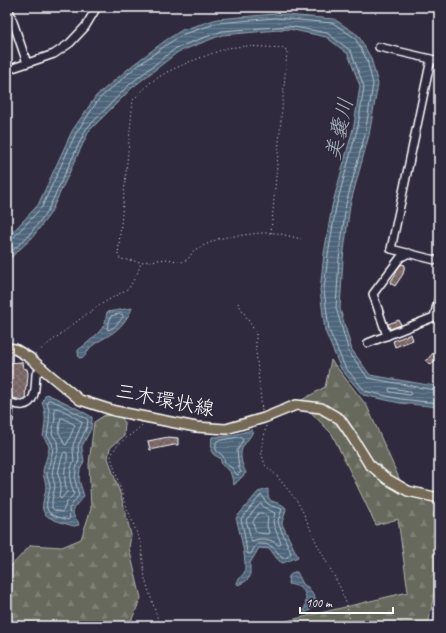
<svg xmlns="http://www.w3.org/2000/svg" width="446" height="633" font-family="Caveat,'Klee One',sans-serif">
<defs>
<pattern id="forest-firs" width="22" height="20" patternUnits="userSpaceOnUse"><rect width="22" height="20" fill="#66695b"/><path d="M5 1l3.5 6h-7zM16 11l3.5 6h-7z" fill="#7d8074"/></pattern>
<pattern id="water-rules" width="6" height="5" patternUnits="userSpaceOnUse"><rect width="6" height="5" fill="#4e657a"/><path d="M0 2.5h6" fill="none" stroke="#697c8e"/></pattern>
<pattern id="building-cross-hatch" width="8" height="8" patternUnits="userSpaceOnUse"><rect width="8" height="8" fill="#766363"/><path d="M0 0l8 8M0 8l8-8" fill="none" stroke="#8b7a7a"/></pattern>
</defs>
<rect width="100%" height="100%" fill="#2f2a3d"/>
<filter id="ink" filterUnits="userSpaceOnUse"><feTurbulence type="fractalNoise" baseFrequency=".025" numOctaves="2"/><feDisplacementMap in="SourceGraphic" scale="8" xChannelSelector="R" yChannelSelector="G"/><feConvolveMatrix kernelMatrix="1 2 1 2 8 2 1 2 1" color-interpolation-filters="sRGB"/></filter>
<g filter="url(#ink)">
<path fill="url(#forest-firs)" stroke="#b2b4ad" d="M331,360L367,406L407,496L439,503V535L436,542L439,548V567L428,626H273L274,624L408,592L398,519L376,525L332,434L300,401L325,387Z
M105,415L121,417L125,423L124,436L110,448L108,458L122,499L131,535L129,548L141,598L129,626H7V570L31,545L62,547L81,539L91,509L89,464L94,422Z"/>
<path fill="url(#water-rules)" stroke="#95a3af" d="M275,14L334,19L358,35L371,58L378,84L369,135L350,205L343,259L340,309L352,350L370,375L428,385L439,386V407L400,403L363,395L341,369L325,331L320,290L324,254L332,206L354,125L360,86L348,54L326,37L289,29L222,35L178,52L133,87L89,131L50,214L32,238L7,261V238L38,205L72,131L96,96L134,64L166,40L182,30L217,19Z
M132,308C130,315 121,327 115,331C107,338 96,341 89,349C87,352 86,355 84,357L79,358L78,353V350C85,345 100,333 104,325C106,321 106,316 107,312Z
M46,394C62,400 77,408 92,417V419L91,429L82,446V449L84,461L80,470L79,480L84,496C80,501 70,509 74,516C76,520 78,520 79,525L74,526C67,524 50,520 45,514C39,507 46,495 46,487C46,481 43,477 43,471C44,465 49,452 49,447C48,443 45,440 43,436C45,424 47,414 42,403Z
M251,430L253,431C251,437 247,440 244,445C238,453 242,465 246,473L234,485L230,471L222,465L220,458L214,455L211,451C212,446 211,441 212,437C226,437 238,434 251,430Z
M268,489V496L270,500C275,503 282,503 286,508C286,514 282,519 282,524L298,557L283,563C277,561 274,554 270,549L259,548L250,563V577L246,581L238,585L237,583C238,579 242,576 244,573C248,563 239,529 236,518L258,492Z
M294,572H297L303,584L309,588L315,598V605C312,608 309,613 304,612C308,595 307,587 288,584L289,576Z"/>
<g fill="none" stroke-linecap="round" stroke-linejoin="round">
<path stroke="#b8c1ca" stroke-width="1" d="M7,241L12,239L42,207L76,133L99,99L136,67L169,43L184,34L218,23L275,18L333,23L355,38L367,60L373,84L365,134L346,204L339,259L336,308L349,352L368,378L428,389L439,390
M7,256L29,235L47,212L86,129L130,84L176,48L222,31L289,26L327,33L351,51L364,87L358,126L336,207L328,255L324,290L329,330L345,367L365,391L400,399L439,403
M121,314L123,315V317C119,322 114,329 108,330L107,328L111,316Z
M390,388L410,391L411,394L409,395L390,392L389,390Z
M48,400H50L60,404L87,419L88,420L87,427L78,446L79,460L76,469L75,480L79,495L69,509L70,518L68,520C63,518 51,516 48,511C44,504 50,494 50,486C50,482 47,479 47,474C48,465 55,451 52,443C51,441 49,438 47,436C49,424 51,414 47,403Z
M55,408C64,409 74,417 82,422V423L73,445V450L74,460L71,468L70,480L74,494L67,502L63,511L62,512L54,510L52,508V501L55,486L52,474L54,463L58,450L57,441L52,434L55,418L54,409Z
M61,418H63L75,425L67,444L66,445L64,444L62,438L59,433Z
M240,437L242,438L243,440L237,451L239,468L241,472L238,475L236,474L232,468L225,463L223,456L216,450V443L217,441Z
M65,452L67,453C68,460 66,463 65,469C64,478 65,484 67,492L61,499L59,497L61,484L58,474L60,464L63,454Z
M262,495C264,497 265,502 268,504C272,507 278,507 282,509L278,521L279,525L291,553C290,556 284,559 282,558C273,547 273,544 258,544L255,546L251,554H249L247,553L244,532L241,519L260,496Z
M261,504L265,508L275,513L273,521L274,526L281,543L280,545H278C272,539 261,537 252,541L251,540L249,531L246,520L259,505Z
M259,513H262L268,517L267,526L269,532L268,534C255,533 256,534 253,522Z"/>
</g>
<path fill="url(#building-cross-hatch)" stroke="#fff" d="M401,264L405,265L403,274L395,286L390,283L396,273L397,270Z
M399,320L401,325L390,329L388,324Z
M411,334L413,340L395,347L393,341Z
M434,352L439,355L431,365L426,361Z
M22,362L23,368L27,369L28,373L27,386H26L25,399L21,400L10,397V384L7,385V363Z
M7,407L14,409L13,422L7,421Z
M168,437L178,438V445H174L150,450L148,441Z"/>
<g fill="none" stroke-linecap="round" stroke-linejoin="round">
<g stroke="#fff" stroke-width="10">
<path id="minor" d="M8,7L27,63
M379,47L431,59
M439,61L431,59L391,249L439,261
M7,70L54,54L70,43L85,27L97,7
M387,336L373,294L400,258L409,253
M368,343L434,317L439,297
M7,402C12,403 19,406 23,405C37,403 35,384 36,374L43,368"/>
</g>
<g stroke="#fff" stroke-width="12">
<path id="major" d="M7,348L15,349L30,358L51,376L80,400L115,411L196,427L226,429L264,418L296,405L321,408L340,419L349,432L369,464L387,479L408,491L439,498"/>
</g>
<path stroke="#fff" stroke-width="1" stroke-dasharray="1 3" stroke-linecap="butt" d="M271,233L287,52L285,48L245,46L227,48L189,62L167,72L151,82L133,100L118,255L120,259L141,262L167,259L182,262L188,259L194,250L218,239L227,237L260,233H277L301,239
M238,303L256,333V351L262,411
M35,354L84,316L100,305L129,288L138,272L141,263
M142,425C132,436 115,442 111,457L123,497L141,544L145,579L160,626
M266,426L261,452L265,465L276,475L297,501L302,510L317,544L341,589L347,606L351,626
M7,496L9,503L7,522
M432,626L439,583"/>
<use href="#minor" stroke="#2f2a3d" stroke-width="7"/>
<use href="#major" stroke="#756a55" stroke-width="9"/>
</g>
</g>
<g text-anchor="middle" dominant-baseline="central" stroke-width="3" stroke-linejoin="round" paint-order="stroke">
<g font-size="20" fill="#fff" stroke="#2f2a3d">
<text transform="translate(165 400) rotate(11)">三木環状線</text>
</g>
<g font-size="21" font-style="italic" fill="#afbac3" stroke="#2f2a3d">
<text transform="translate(339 129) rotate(-77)">美嚢川</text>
</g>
</g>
<rect width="446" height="633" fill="none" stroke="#2f2a3d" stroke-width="24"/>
<rect x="12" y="12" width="422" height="609" fill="none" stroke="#fff" stroke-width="1.5" filter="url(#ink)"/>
<path d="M300 607v6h93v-6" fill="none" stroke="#ffffff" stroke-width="2"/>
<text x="306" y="607" font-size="12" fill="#ffffff" stroke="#2f2a3d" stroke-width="3" paint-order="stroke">100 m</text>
</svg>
